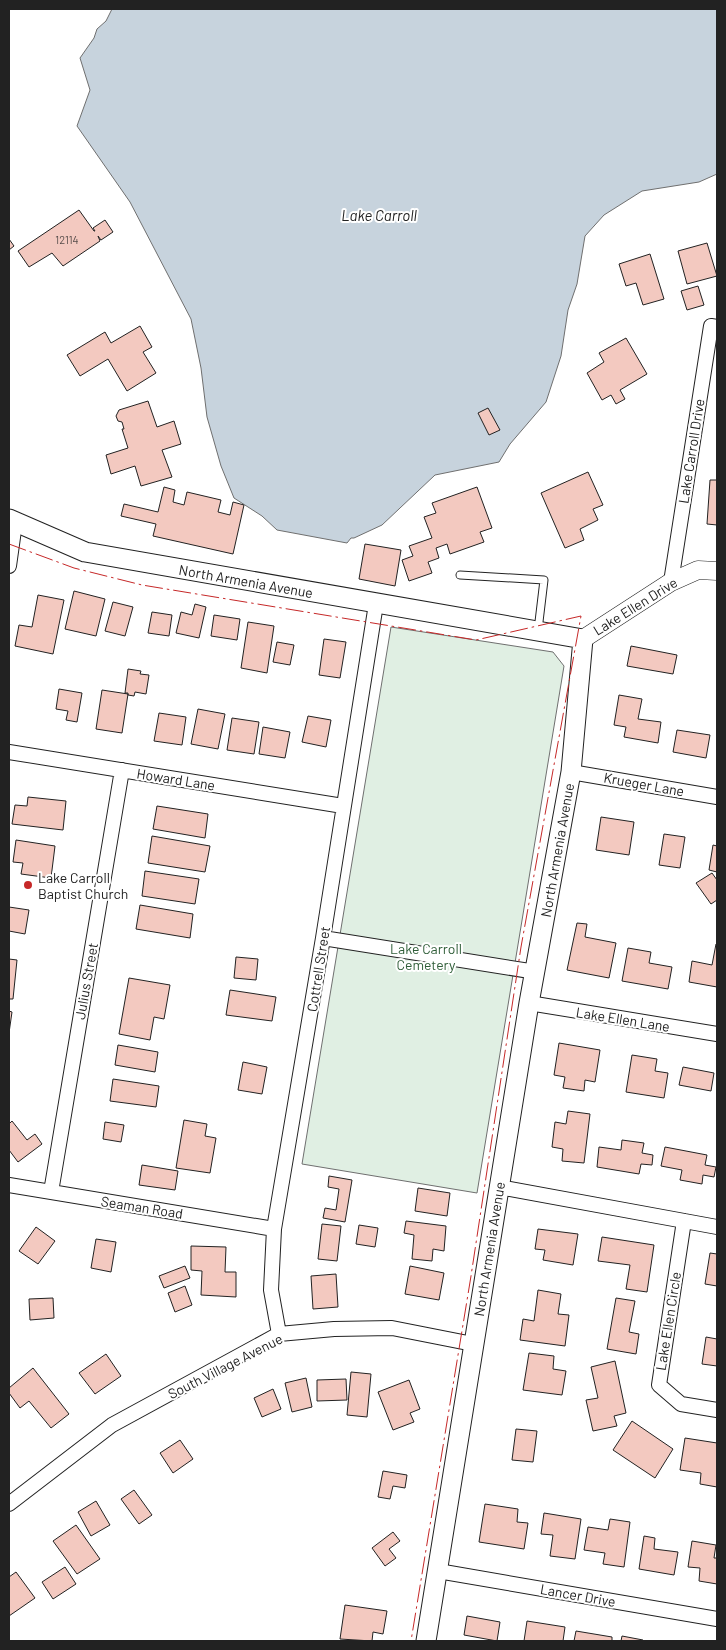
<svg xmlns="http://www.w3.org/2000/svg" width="726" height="1650" font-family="Barlow,sans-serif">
<rect width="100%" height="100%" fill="#fff"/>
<path fill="#e0efe3" stroke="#6f6f6f" d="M391,627L553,652L564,666L477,1193L302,1164Z"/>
<path fill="#c7d3dd" stroke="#6f6f6f" d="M112,9H717V174L699,182L642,191L604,215L585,236L577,284L568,310L561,356L546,402L510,444L499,462L435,475L382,525L354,538H351L347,543L277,530L262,516L234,498L221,466L207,417L201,368L191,319L130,202L77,126L90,90L80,58L94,38L97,29L106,21Z"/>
<path fill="#f3c9c0" stroke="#222" d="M79,210L94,231H95L93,228L105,220L113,232L101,240L98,236L100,241L63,266L52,253L29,267L18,251Z
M9,239L14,246L9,250Z
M707,243L717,276L687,284L678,251Z
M650,254L664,299L643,305L636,283L626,286L619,264Z
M698,286L704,305L687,310L681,291Z
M140,326L152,347L143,352L156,373L127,391L108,359L80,376L67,355L105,332L111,343Z
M626,338L647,374L620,390L625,399L616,404L611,395L602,400L587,373L604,362L599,353Z
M148,401L157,427L174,421L181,444L162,450L172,477L141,486L135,466L111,474L106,455L128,448L122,429H124L122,422L118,421L116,416L119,410Z
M488,408L500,430L489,435L478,413Z
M588,472L603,505L593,509L598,520L580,529L584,540L565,548L541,493Z
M710,480H717V525L707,524Z
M164,487L175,490L173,502L184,505L187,492L221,500L218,512L230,515L233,502L244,505L233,554L153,536L156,524L121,516L124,504L158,512Z
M477,487L492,528L480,532L484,542L450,554L447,544L436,548L439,558L428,562L432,573L409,581L402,560L413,556L409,546L432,538L424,517L436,513L432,503Z
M365,544L401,550L395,586L359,579Z
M74,591L105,599L96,636L65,629Z
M38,595L64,600L53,654L15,646L19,625L32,627Z
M113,602L133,607L125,636L105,631Z
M195,604L206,607L199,638L176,633L181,612L192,615Z
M152,612L172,615L169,636L148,633Z
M214,615L240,619L237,640L211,636Z
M248,622L274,626L267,673L241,668Z
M324,639L346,642L340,678L319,675Z
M277,642L294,645L290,665L273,662Z
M631,646L677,655L673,674L627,666Z
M128,669L141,671L140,674L149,675L146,694L135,692L134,696L128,695V693H125Z
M59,689L82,693L77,722L66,720L68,711L56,709Z
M102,690L128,694L122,733L96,729Z
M619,695L642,699L638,719L661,722L658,743L624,737L626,727L614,725Z
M198,709L225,714L218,749L191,744Z
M159,713L186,717L182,745L154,741Z
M308,716L331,720L326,747L302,742Z
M232,718L259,722L254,754L227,750Z
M263,727L290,732L285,758L259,754Z
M677,730L710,735L706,758L673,752Z
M28,797L66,801L63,830L12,824L15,805L27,806Z
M157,806L208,814L205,838L153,829Z
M601,817L634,822L629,855L596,850Z
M664,834L685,837L680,868L659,865Z
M152,836L210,846L205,872L148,863Z
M16,840L55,846L51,878L21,874L23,863L13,862Z
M713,845L717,846V872L709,870Z
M145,871L199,879L195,904L142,896Z
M712,873L717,880V900L711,904L696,883Z
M140,905L193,914L190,938L136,929Z
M9,907L29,910L25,934L9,931Z
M577,923L587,924L585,937L616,943L609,978L567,970Z
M716,944H717V987L689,982L692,961L712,965Z
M628,948L651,952L649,963L672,967L668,989L622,981Z
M236,957L258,959L256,980L234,978Z
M9,959L17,960L13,999H9Z
M129,978L170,985L164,1019L154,1017L150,1040L119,1034Z
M230,990L276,997L272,1021L226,1015Z
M9,1011L12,1012L9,1033Z
M559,1043L600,1050L595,1082L585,1080L584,1091L563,1088L565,1077L554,1075Z
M118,1045L158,1052L155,1072L115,1065Z
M632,1055L657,1059L655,1071L668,1073L664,1098L626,1092Z
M243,1062L267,1067L262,1094L238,1090Z
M683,1067L714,1073L711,1091L679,1085Z
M113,1079L159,1086L156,1107L110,1101Z
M568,1111L590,1114L584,1163L562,1161L563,1149L552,1147L555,1122L566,1124Z
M184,1120L207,1124L205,1136L216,1138L210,1173L176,1168Z
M12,1121L27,1140L35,1134L42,1144L18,1162L9,1150V1124Z
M105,1122L124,1125L121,1142L103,1139Z
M622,1140L644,1143L642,1153L653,1155L652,1165L641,1164L639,1174L597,1167L599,1147L621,1150Z
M665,1147L707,1155L705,1165L716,1167L714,1177L703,1175L702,1184L680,1180L682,1170L661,1166Z
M142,1165L178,1171L175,1190L139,1185Z
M329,1176L352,1180L345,1222L323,1218L325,1208L336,1210L339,1189L328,1187Z
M418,1188L450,1193L447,1216L415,1211Z
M406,1221L446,1226L444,1251L433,1249L432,1261L412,1259L414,1235L404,1233Z
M322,1224L341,1226L337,1261L318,1259Z
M359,1225L378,1228L375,1247L356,1244Z
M36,1227L55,1241L38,1264L19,1251Z
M538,1229L578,1234L573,1265L543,1260L545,1250L535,1249Z
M602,1237L654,1245L647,1292L626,1289L630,1265L598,1261Z
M96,1239L116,1242L111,1272L91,1268Z
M191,1246L226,1247L225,1272H236V1297L201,1295L202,1271L191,1270Z
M710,1253L717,1254V1286L705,1284Z
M185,1266L190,1278L164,1288L159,1276Z
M410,1266L444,1273L439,1300L405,1294Z
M336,1274L338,1307L313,1309L311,1276Z
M185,1286L192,1305L175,1312L168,1293Z
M538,1290L561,1294L558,1314L569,1315L565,1346L520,1340L523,1319L534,1321Z
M53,1298L54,1318L30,1320L29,1299Z
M616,1298L635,1301L629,1332L639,1334L636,1354L607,1349Z
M706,1337L717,1339V1366L702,1364Z
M529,1353L554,1356L553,1369L566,1371L562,1395L523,1390Z
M106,1354L121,1376L95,1394L79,1373Z
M615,1361L626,1413L614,1416L617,1426L593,1431L586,1400L598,1398L591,1367Z
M33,1368L69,1414L51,1428L29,1401L20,1408L9,1393V1388Z
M351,1372L371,1374L367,1417L347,1415Z
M306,1378L312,1407L292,1412L285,1383Z
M346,1379L347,1400L317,1401V1380Z
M409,1380L420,1409L410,1413L414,1422L393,1430L378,1392Z
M273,1389L281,1409L262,1417L254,1398Z
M632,1421L673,1449L655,1478L613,1450Z
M516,1429L537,1431L533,1462L512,1460Z
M685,1438L717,1443V1487L700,1484L701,1473L680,1470Z
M180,1440L193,1459L173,1473L160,1453Z
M383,1471L407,1475L405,1488L393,1486L390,1499L378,1497Z
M134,1490L152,1515L139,1524L121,1499Z
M96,1501L110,1525L91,1536L78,1512Z
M485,1504L518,1509L517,1522L528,1523L524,1549L479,1542Z
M544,1513L581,1519L575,1559L550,1556L553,1535L541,1534Z
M610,1519L630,1522L624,1567L603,1564L605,1553L584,1550L588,1527L608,1530Z
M76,1525L100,1559L77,1574L53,1541Z
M393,1532L400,1541L389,1549L396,1558L385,1566L372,1548Z
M644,1536L655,1538L654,1549L678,1552L674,1575L639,1569Z
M692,1541L716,1545L714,1558H717V1584L699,1581L700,1568L688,1567Z
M65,1567L76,1584L53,1599L42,1582Z
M16,1572L35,1598L9,1616V1577Z
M345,1605L387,1611L383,1634L373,1632L372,1641L340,1639Z
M467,1616L500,1622L497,1641L464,1635Z
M527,1621L565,1627L563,1641H524Z
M576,1631L612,1637V1641H574Z
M622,1636L643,1640L642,1641H621Z"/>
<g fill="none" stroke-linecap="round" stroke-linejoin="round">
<g stroke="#222" stroke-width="9">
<path id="service" d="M460,575L544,580L538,630"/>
</g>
<g stroke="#222" stroke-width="16">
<path id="minor" d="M9,566L15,523
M671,582L711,326L717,327
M9,752L343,806
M571,772L717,797
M323,938L536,972
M529,1003L717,1034
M9,1185L274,1229
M499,1187L717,1227
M51,1192L122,770
M684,1221L659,1385L681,1404L717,1410
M279,1334L271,1290L274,1229L323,938L376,604
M9,1504L112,1425L279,1334L334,1329L392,1328L473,1344
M438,1571L717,1619"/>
</g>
<g stroke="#222" stroke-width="19">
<path id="tertiary" d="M583,639L671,582L698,570L717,571"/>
</g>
<g stroke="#222" stroke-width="21">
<path id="secondary" d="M9,519L85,552L583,639L571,772L529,1003L426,1641"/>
</g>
<use href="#service" stroke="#fff" stroke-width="7"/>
<use href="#minor" stroke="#fff" stroke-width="14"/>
<use href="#tertiary" stroke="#fff" stroke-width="18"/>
<use href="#secondary" stroke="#fff" stroke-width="19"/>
<path stroke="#c62828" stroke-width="1" stroke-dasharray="18 4 2.5 4" stroke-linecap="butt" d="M9,544L74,568L142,585L476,640L581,616L521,947L471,1276L411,1641"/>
</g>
<circle fill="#c62828" stroke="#fff" stroke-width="2" cx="28" cy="885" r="5"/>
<g text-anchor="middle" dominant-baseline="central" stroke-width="4" stroke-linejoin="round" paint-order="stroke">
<g font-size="11" fill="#564c4a">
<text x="67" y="239">12114</text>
</g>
<g font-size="14" fill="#222" stroke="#fff">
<text transform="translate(691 451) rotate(-81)">Lake Carroll Drive</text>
<text transform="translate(246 581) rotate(10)">North Armenia Avenue</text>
<text transform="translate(635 606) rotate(-32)">Lake Ellen Drive</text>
<text transform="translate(176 779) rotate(9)">Howard Lane</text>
<text transform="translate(644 784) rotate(10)">Krueger Lane</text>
<text transform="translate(557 850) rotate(-80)">North Armenia Avenue</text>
<text transform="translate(318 969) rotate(-81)">Cottrell Street</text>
<text transform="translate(86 981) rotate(-80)">Julius Street</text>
<text transform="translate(623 1019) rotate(9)">Lake Ellen Lane</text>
<text transform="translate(142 1207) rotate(9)">Seaman Road</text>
<text transform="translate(489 1249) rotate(-81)">North Armenia Avenue</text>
<text transform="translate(668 1321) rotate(-81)">Lake Ellen Circle</text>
<text transform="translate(225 1366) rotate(-27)">South Village Avenue</text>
<text transform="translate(578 1595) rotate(10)">Lancer Drive</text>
</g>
<g font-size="14" fill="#222" stroke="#fff" text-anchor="start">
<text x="38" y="877">Lake Carroll<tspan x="38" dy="16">Baptist Church</tspan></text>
</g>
<g font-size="14" fill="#2f5e38" stroke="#fff">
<text x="426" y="948">Lake Carroll<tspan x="426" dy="16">Cemetery</tspan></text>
</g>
<g font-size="15" font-style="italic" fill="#222" stroke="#fff">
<text x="379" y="215">Lake Carroll</text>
</g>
</g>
<rect width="726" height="1650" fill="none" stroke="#222222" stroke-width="20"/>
</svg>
